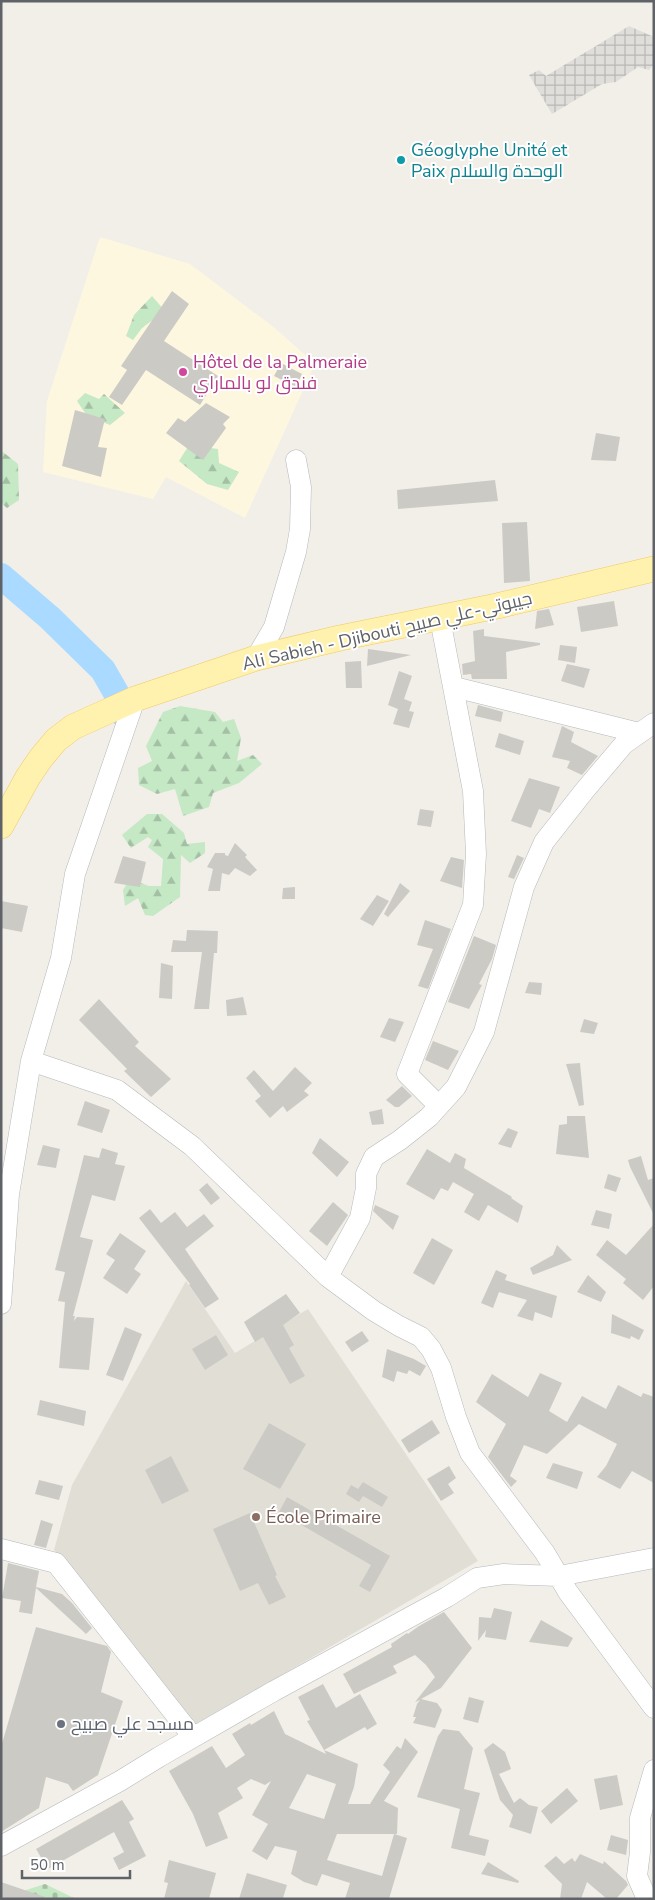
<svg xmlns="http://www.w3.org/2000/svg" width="655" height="1900" font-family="'Nunito Sans',Cairo,sans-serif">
<defs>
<pattern id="industrial-grid" width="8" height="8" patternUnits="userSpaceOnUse" patternTransform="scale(1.25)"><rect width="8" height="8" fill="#e0deda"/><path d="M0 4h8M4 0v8" fill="none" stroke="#b9b8b5"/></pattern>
<pattern id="forest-firs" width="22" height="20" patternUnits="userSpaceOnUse" patternTransform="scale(1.25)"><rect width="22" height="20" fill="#c5e8c5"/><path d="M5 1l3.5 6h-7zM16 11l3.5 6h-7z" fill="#a3c0a4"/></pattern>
<pattern id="cemetery-stones" width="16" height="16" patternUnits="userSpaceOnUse" patternTransform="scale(1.25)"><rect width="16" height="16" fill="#c5e8c5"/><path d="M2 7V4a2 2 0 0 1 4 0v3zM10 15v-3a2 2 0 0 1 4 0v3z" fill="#a3c0a4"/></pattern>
</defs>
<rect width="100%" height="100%" fill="#f1efe8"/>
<path fill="#fef7e0" d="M100,237L190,264L276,329L315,364L245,518L166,477L153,499L43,472L47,401Z"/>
<path fill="url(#industrial-grid)" d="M629,26L654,37V64L649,70L638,67L616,82L602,84L552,114L529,75L539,70L546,76Z"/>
<path fill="#e1ded6" d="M186,1281L235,1353L308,1309L478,1561L192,1727L54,1550L72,1485Z"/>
<path fill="url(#forest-firs)" d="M152,296L165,311L142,328L133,340L126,336L134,315Z
M85,393L99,399L104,394L125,413L110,425L87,416L77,401Z
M189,445L218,449L219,463L239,472L228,490L207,484L179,461Z
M3,452L18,464L19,500L7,508L1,503V453Z
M180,706L215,712L223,722L234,719L241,738L237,761L253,755L262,764L239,783L213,793L209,807L183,816L175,789L157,794L139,785L138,768L152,761L146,746L163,712Z
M147,814H162L184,833L187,844L205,842V853L190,863L181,855L180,897L153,916L145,915L138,898L125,906L123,890L130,879L149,886H161L163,859L148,847L152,840L148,837L131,848L122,835Z"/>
<path fill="url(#cemetery-stones)" d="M45,1884L76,1899H24L26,1890Z"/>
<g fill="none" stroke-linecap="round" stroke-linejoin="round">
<path stroke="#aadaff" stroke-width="26" d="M1,576L50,618L103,670L119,698L124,715"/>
</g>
<path fill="#cccac5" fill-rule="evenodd" d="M172,291L189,304L164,341L218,376L200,405L146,370L122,405L109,397L127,370L121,366Z
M281,363L302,374L296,387L274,376Z
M206,403L230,417L223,424L226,428L203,460L166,433L178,418L185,422Z
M75,410L105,419L98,447L107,448L101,477L62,466Z
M596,433L620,437L616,461L591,460Z
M495,480L498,501L398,509L397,490Z
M527,522L530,581L504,583L502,523Z
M614,601L618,626L581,632L577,607Z
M549,609L554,625L535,629L537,611Z
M484,629V636L540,643V645L506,652L507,679H472L471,674L463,675L462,664L475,661L473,631Z
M560,645L577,647L575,663L558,660Z
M368,649L411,655L367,666Z
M361,661L362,688H346L345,662Z
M567,664L590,669L584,688L561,681Z
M399,671L412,676L404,699L412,702L409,711L414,712L409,728L393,724L398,709L388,705Z
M478,705L503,712L501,722L475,716Z
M562,726L574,732L571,742L598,756L582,775L567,768L570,761L552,757Z
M499,733L524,741L520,755L495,747Z
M529,778L560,787L550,813L539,809L531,828L511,821Z
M420,809L434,811L431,827L417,825Z
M235,843L247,855L245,857L257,870L250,876L235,868L229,875L222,873L220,891H208L213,869L207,867L215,853H225V855L228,856Z
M517,855L524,858L514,879L508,877Z
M123,856L146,862L140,887L114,883Z
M451,857L464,860L462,888L440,881Z
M400,883L410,891L388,917L384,914Z
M295,887V899H282L283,888Z
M377,895L389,901L373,926L360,919Z
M1,901L28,906L22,932L1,928Z
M425,920L451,929L428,989L418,986L433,949L417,945Z
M187,930L218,931L217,953H214L209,1009H194L202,952H171L173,940L186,941Z
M474,936L496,945L492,959L479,984L482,985L469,1009L448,1002Z
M161,963L173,966L172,999L159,998Z
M529,982L542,983L541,995L525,993Z
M243,997L247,1015L227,1016L226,1000Z
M99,999L139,1042L135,1046L171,1079L151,1097L124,1071L127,1069L79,1020Z
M389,1018L404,1022L395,1042L380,1037Z
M584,1019L598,1023L594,1034L580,1032Z
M433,1041L459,1051L448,1070L425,1060Z
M580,1063L584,1105L579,1106L566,1064Z
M295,1067L312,1083L304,1091L309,1095L287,1112L283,1106L270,1118L255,1101L261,1096L246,1078L254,1070L273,1091Z
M402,1086L412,1096L399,1107H395L386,1100Z
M85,1101L110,1110L102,1133L77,1125Z
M382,1109L384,1124L372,1125L369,1112Z
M567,1116H585L589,1158L556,1154L559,1125L567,1124Z
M508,1128L518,1132L511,1148L498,1144Z
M320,1138L349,1162L337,1177L312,1153Z
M43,1145L60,1149L56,1168L37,1165Z
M102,1148L118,1153L115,1164L125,1166L115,1201L92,1195L80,1237L93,1240L73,1316H75L74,1321L77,1317L94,1318L89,1370L59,1368L65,1302L58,1301L65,1272L55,1270L84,1155L99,1158Z
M427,1149L450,1163L455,1153L466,1159L464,1168L512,1197L511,1198L523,1206L518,1223L488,1205L479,1221L464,1212L474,1194L453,1182L448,1191L441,1188L434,1200L406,1184Z
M641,1156L648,1180L654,1178V1215L630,1167L628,1160Z
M608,1174L621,1178L616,1192L604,1188Z
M207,1183L220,1198L211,1205L199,1190Z
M333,1202L348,1215L327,1246L309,1231Z
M375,1205L399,1216L393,1230L373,1211Z
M150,1209L161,1223L175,1212L187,1227L204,1214L214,1226L185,1249L219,1299L205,1308L189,1285L190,1284L139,1218Z
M596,1210L612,1214L609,1229L591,1225Z
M654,1224V1286L643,1300L623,1283L626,1279L596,1255L607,1240L626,1255Z
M120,1233L146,1251L134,1269L141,1274L127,1294L103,1278L115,1260L106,1254Z
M432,1238L453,1250L434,1285L413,1273Z
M557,1245L572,1260L533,1275L530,1268L553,1255Z
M496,1270L507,1275L505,1280L557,1296L552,1318L535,1312L533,1321L517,1316L527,1300L499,1292L493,1308L481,1303Z
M588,1275L606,1292L601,1302L577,1292Z
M286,1294L300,1313L283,1325L294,1345L289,1348L305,1376L290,1384L263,1337L255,1342L244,1322Z
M612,1314L644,1330L639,1340L631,1336L630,1339L611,1333Z
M125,1327L142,1334L123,1381L106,1375Z
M362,1331L369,1341L352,1352L345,1342Z
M216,1335L228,1355L205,1370L192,1349Z
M387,1349L414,1359L426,1366L420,1376L409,1370L407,1374L397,1371L394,1382L382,1377Z
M540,1373L562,1383L549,1411L567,1422L582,1396L606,1409L618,1385L641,1397L643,1393L654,1397V1483L632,1471L620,1489L597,1477L606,1466L617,1444L579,1424L547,1454L524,1445L510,1476L517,1481L511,1487L488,1457L506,1424L476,1402L492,1374L528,1397Z
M40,1400L86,1411L84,1426L37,1415Z
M432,1420L440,1433L409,1453L401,1440Z
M269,1423L306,1444L280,1489L243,1469Z
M171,1456L189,1491L162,1504L145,1470Z
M553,1463L583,1472L577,1489L546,1478Z
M449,1466L456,1478L448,1484L454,1493L441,1501L427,1479Z
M39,1480L63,1486L59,1500L35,1494Z
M363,1482L388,1497L382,1507L363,1496L359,1502L346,1494L351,1485L358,1489Z
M287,1497L390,1556L370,1592L359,1586L371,1565L279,1512Z
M250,1513L277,1575L275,1576L286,1597L269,1605L258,1583L240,1591L213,1529Z
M41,1520L53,1524L46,1548L34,1545Z
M8,1563L39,1571L36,1587L62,1594L72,1603L92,1628L86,1634L36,1588L32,1614L19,1612L21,1601L2,1598Z
M494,1608L512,1612L506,1640L485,1637L486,1630L478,1641L479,1617L491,1618Z
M444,1612L472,1648L441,1688L421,1699L437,1703L442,1710L435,1728L413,1723L416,1717H413L417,1704L420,1700L415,1702L435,1677L426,1665L415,1655L393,1666L397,1673L354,1694L343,1674L392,1647L391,1644L407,1633L408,1634L419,1626Z
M541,1620L573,1638L568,1647L529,1642Z
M36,1627L107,1646L111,1652L101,1692L123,1701L98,1775L73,1791L68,1784L46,1777L39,1808L1,1832V1747Z
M323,1684L336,1708L360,1694L377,1724L367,1730L365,1727L324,1750L307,1721L310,1720L298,1697Z
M469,1697L484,1701L478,1723L463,1719Z
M274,1711L285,1734L326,1754L324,1750L358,1764L354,1787L348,1804H370L390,1772L383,1765L397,1746L401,1749L405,1738L418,1752L384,1801L398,1808L397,1834H337L327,1860L382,1876L394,1834L407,1838L389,1899H345L350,1883L322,1874L317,1886L304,1882L291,1874L297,1851L275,1846L267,1860L252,1851L268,1824L252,1815L271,1781L265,1785L251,1779L237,1788L243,1798L218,1813L228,1838L206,1847L193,1814L169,1771L212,1746L226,1768L245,1755L232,1734L250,1723L251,1725ZM307,1774L336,1784L324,1819L289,1808Z
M443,1729L459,1731L473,1748L464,1789L480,1793L469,1835L489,1840L485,1856L451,1848L460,1809L417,1797L438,1736Z
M493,1743L505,1752L511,1769L499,1774L514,1803L520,1798L529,1805L538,1807L531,1834L509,1827L513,1815L500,1800L484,1750Z
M617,1775L623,1805L600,1810L594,1779Z
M567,1788L578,1801L551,1824L541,1811Z
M122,1800L134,1819L129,1822L146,1856L119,1870L113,1858L124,1852L114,1832L48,1869L36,1849Z
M611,1835L628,1840L626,1855L607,1850Z
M580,1854L603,1864L604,1861L626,1881L628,1885L616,1899H607L587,1882L581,1899H560L562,1884L544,1866L556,1856L564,1864L572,1858L575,1862Z
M169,1860L216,1873L209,1899H164L168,1883L164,1882Z
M488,1862L519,1881L518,1883L481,1874Z
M247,1873L287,1885L283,1898L239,1899Z
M1,1882L45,1897V1899H1Z"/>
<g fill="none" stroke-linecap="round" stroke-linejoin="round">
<g stroke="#b5b8bc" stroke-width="21">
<path id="minor" d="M256,658L274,627L296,552L300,529L301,487L296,460
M454,687L639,733
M31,1061L117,1090L192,1146L328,1277L374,1311L399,1326L421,1337L431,1349L441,1368L456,1417L470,1453L545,1553L568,1592L654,1708
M439,1106L407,1074L473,905L476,854L473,791L440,619
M328,1277L360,1218L366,1188V1174L374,1157L400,1140L429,1117L456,1087L484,1032L524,887L544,842L585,790L624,744L654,723
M1,1304L9,1194L31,1061L61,958L75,874L135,699
M1,1549L56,1563L193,1737
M1,1846L120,1781L159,1757L274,1691L447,1597L477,1578L504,1574L559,1576L654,1558
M647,1899L637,1876L640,1852V1818L654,1770"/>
</g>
<g stroke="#f2c960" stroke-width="26">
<path id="major" d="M1,826L28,777L41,758L56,740L73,727L135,699L256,658L340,638L497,606L654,569"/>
</g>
<use href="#minor" stroke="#fff" stroke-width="20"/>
<use href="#major" stroke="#fff2af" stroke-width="25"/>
</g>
<circle fill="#0f9aa8" stroke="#fff" stroke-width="2" cx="401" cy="160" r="5"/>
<circle fill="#d1479c" stroke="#fff" stroke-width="2" cx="183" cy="372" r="5"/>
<circle fill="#8d6e63" stroke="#fff" stroke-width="2" cx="256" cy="1517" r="5"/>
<circle fill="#6b7280" stroke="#fff" stroke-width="2" cx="61" cy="1724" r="5"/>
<g text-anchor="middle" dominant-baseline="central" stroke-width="4" stroke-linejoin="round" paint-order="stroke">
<g font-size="18" fill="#0d838f" stroke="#fff" text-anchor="start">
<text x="411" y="150">Géoglyphe Unité et<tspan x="411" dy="21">Paix الوحدة والسلام</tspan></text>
</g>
<g font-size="18" fill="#b23c85" stroke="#fff" text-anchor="start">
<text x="193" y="362">Hôtel de la Palmeraie<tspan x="193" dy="21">فندق لو بالماراي</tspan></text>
</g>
<g font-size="18" fill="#5f6368" stroke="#fff">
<text transform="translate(387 631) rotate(-13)">Ali Sabieh - Djibouti جيبوتي-علي صبيح</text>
</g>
<g font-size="18" fill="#785e54" stroke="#fff" text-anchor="start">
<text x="266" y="1517">École Primaire</text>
</g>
<g font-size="18" fill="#5b616d" stroke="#fff" text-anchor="start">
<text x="71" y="1724">مسجد علي صبيح</text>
</g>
</g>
<rect width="655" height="1900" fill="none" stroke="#5f6368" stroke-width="5"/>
<path d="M22 1870v8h108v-8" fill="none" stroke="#5f6368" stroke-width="2.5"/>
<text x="30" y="1870" font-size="15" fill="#5f6368" stroke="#ffffff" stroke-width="4" paint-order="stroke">50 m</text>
</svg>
